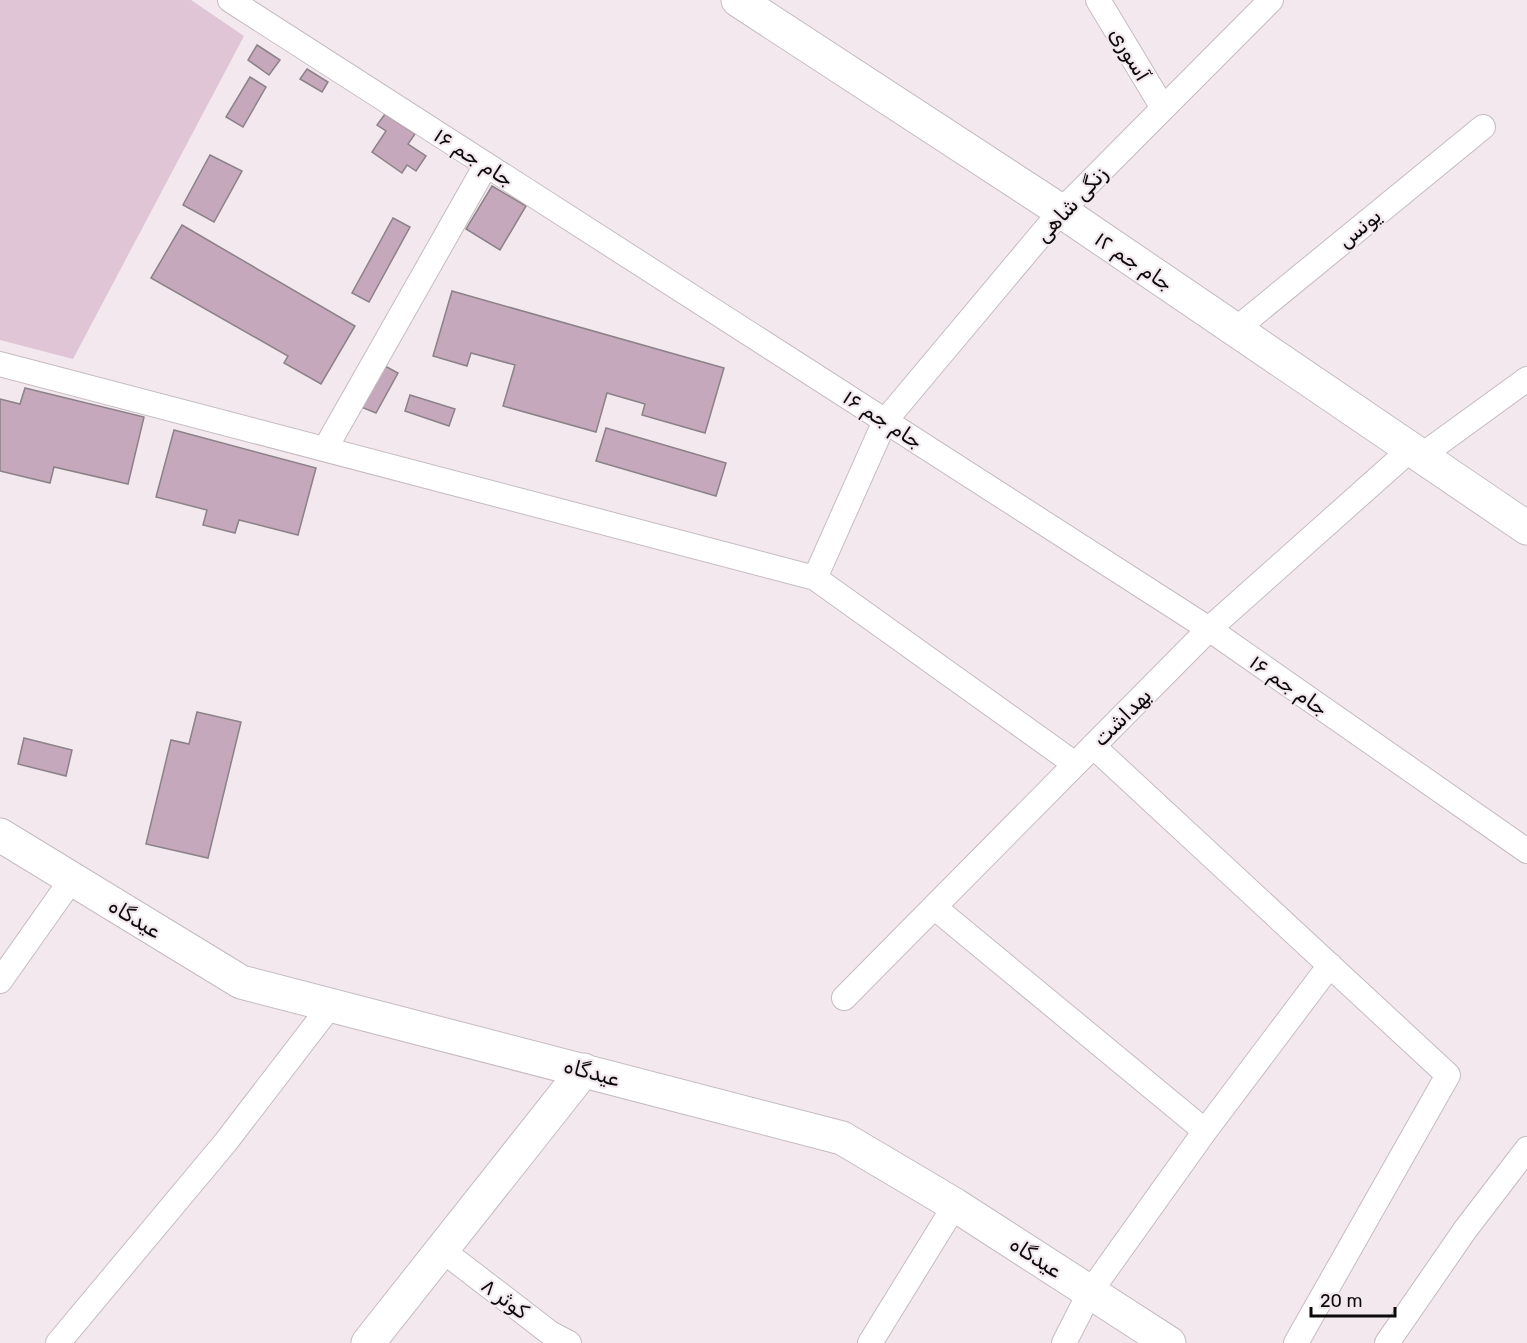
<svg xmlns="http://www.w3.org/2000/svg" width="1527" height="1343" font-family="Rubik,'Noto Naskh Arabic',sans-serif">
<rect width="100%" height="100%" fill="#f2e8ee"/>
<path fill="#dfc5d6" d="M0,0H191L244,36L73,359L0,340Z"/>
<path fill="#c5a8bb" stroke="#8b8288" stroke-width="1.5" d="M257,45L280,60L269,75L248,60Z
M307,69L328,82L322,92L300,79Z
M250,77L266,87L243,127L226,117Z
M385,114L415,134L408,144L426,156L416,171L407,165L402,173L372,152L386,131L377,125Z
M210,155L242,171L214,222L183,205Z
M492,186L526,206L500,250L466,229Z
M393,218L410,227L369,302L352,293Z
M182,225L355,326L321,384L284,363L288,356L151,278Z
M452,291L724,368L705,433L642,415L645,404L607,393L596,432L503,406L515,365L471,353L467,366L433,356Z
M385,366L398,373L376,413L361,407Z
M25,388L144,417L128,484L54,467L50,483L0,471V399L20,404Z
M410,395L455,409L449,426L405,411Z
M606,428L726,463L716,496L596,461Z
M174,430L316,468L298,535L239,520L235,533L203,525L207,510L156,497Z
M197,712L241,722L208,858L146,844L171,740L189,744Z
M24,738L72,750L66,776L18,764Z"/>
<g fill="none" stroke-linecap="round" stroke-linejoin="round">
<g stroke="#c5bbc1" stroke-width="26">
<path id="street" d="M230,0L1209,629L1527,851
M1098,0L1163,108
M1235,330L1483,127
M0,364L815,578L1075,764
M325,449L486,165
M1421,456L1527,379
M815,578L885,421L1061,211L1271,0
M1093,746L1448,1075L1296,1343
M934,907L1205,1131L1330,965
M0,981L72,879
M844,998L1209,629L1411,449
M442,1250L550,1333L569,1343
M58,1343L225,1143L331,1005
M870,1343L955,1205
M1064,1343L1090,1292L1205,1131
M1387,1343L1465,1230L1527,1149"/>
</g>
<g stroke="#c5bbc1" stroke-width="35">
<path id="secondary" d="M738,0L1061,211L1527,528
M0,835L241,982L842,1138L955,1205L1169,1343
M368,1343L584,1070"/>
</g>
<use href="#street" stroke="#fff" stroke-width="24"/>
<use href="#secondary" stroke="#fff" stroke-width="33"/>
</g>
<g text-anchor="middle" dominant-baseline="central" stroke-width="4.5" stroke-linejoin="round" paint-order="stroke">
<g font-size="21" fill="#0d0a0c" stroke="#f2e8ee">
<text transform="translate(1130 54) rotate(59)">آسوری</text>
<text transform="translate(474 157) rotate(33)">جام جم ۱۶</text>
<text transform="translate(1071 204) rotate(-47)">زنگی شاهی</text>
<text transform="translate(1359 228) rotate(-39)">یونس</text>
<text transform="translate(1134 261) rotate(34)">جام جم ۱۲</text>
<text transform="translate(883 419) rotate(33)">جام جم ۱۶</text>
<text transform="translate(1289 685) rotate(35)">جام جم ۱۶</text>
<text transform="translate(1122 717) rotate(-45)">بهداشت</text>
<text transform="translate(135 918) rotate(31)">عیدگاه</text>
<text transform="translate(592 1072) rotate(15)">عیدگاه</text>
<text transform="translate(1036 1257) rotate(33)">عیدگاه</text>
<text transform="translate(505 1298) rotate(37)">کوثر ۸</text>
</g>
</g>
<path d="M1311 1307v9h84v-9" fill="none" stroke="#0d0a0c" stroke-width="3"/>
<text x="1320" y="1307" font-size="18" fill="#0d0a0c" stroke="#f2e8ee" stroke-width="4.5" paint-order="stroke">20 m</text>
</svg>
